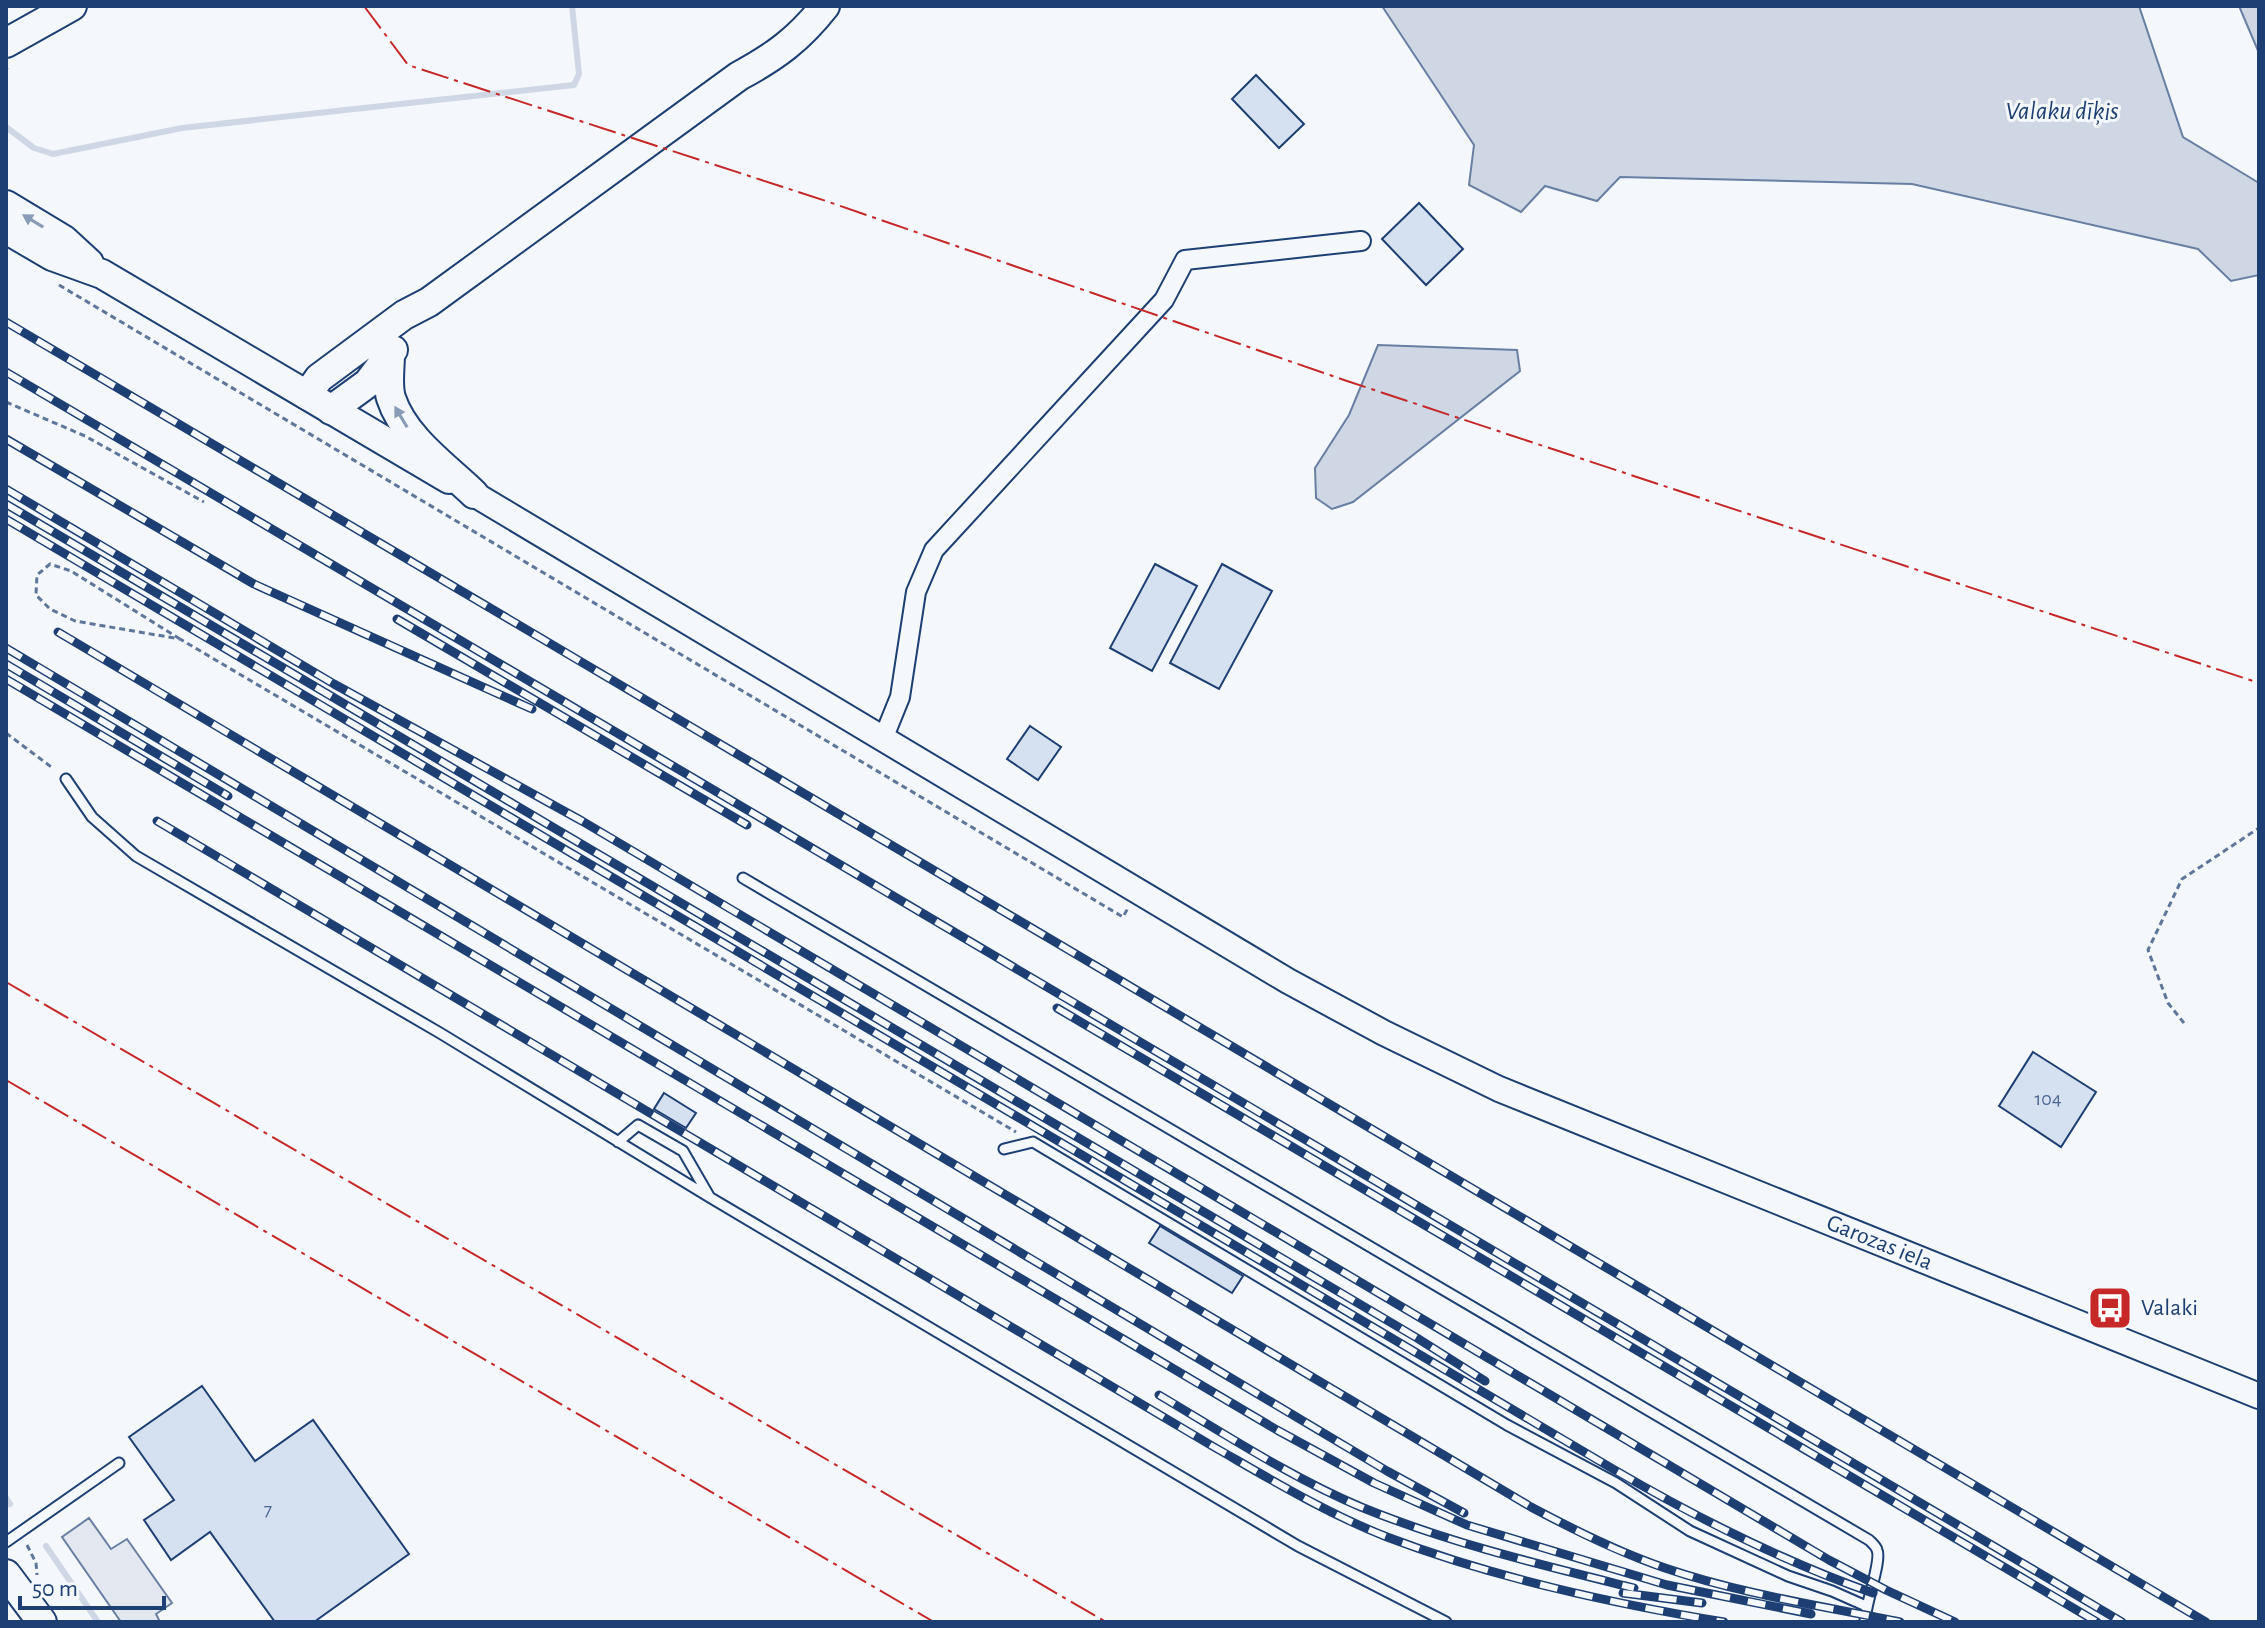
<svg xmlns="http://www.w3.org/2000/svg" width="2265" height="1628" font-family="'Alegreya Sans',sans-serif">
<rect width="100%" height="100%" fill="#f4f7fb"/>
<path fill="#e3e8f0" stroke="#687fa3" stroke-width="2" d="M89,1518L111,1549L127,1539L172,1603L156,1614L160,1622H121L62,1537Z"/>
<path fill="#cfd7e4" stroke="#687fa3" stroke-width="2" d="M1382,6H2139L2183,137L2259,183V275L2231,281L2198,249L1912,184L1620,177L1597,201L1545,186L1521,212L1469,185L1474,145Z
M2239,6H2259V53Z
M1378,345L1517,350L1520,371L1353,502L1332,509L1316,498L1315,468L1349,415Z"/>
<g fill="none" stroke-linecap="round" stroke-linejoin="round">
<path stroke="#cfd7e4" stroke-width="6" d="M6,127L34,148L53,154L182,128L574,85L579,74L572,6
M6,1498L10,1504
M46,1546L98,1622"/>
</g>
<path fill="#d5e0f0" stroke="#1d3f73" stroke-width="2" d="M1256,75L1304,124L1279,148L1232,99Z
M1419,203L1463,249L1426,285L1382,239Z
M1155,564L1197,586L1152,671L1110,648Z
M1222,564L1272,591L1219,689L1170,663Z
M1030,726L1061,747L1038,780L1007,759Z
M2033,1052L2096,1092L2061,1147L1999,1106Z
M664,1093L696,1113L686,1128L654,1109Z
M1160,1226L1243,1276L1232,1293L1149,1243Z
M202,1386L255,1461L313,1420L409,1554L314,1622H275L210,1532L171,1560L144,1520L174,1500L129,1437Z"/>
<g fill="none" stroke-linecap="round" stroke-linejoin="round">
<g stroke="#1d3f73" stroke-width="13">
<path id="service" d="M66,779L92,817L136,856L440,1033L711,1198L1298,1546L1446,1622
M743,878L1869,1540C1872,1543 1876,1546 1877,1550C1882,1561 1865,1604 1865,1622
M618,1142L638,1125L683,1151L709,1196
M1004,1149L1033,1142L1507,1425L1616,1483L1690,1531L1788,1576L1832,1591L1866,1606
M6,1542L119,1463"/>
</g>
<g stroke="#1d3f73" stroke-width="22">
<path id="minor" d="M883,739L900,697L916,592L934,550L1164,300L1185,260L1361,241"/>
</g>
<g stroke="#1d3f73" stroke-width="28">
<g id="secondary">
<path id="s1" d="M474,494L1288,981L1384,1033L1499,1089L2259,1396"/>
</g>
</g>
<g stroke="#1d3f73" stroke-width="32">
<path id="primary" d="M6,205L64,240L89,263
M6,229L52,256L102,274L449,479
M6,1574L42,1622"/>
</g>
<g stroke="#1d3f73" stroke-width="32">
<path id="trunk" d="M6,43L72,6
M390,354C390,368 387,385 391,398C404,438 445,466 474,494
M307,395L319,378L404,315L429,302L739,76C776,56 799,39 825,6
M331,410L368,383L393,350"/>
</g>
<path stroke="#5e769c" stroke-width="3" stroke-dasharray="6 4" stroke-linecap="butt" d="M59,285L1123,917L1128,908
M6,402L85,436L204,502
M180,639L71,571L50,564L37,575L36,595L50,609L75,621L180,639L1016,1132
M6,733L54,769
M2184,1023L2168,1003L2148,950L2182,879L2259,828
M27,1545L36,1563L37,1575"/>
<use href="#service" stroke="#f4f7fb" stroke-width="9"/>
<use href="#minor" stroke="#f4f7fb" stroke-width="18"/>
<use href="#secondary" stroke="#f4f7fb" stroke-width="24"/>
<use href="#primary" stroke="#f4f7fb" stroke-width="28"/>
<use href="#trunk" stroke="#f4f7fb" stroke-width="28"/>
<g stroke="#1d3f73" stroke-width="9">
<path id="rail" d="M6,322L2206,1622
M6,372L2122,1622
M6,439L254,584L532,709
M6,489L334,684L582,821L1829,1560L1886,1590L1955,1622
M6,504L1417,1338L1485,1381
M6,519L1613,1469C1697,1518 1782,1561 1873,1593
M397,619L747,825
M58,632L1531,1507C1574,1530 1618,1552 1665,1568C1741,1594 1822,1606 1900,1622
M6,648L1387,1471L1464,1513
M6,664L228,796
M6,679L1277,1430L1374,1483L1467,1525L1667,1585L1811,1614
M157,821L1214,1447C1270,1479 1326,1513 1387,1537C1495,1578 1610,1603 1724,1622
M1057,1008L2097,1622
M1159,1395C1225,1434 1290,1477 1361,1507C1449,1543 1542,1565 1634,1588
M1623,1593L1702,1603"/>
</g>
<use href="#rail" stroke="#f4f7fb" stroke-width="6" stroke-dasharray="18" stroke-linecap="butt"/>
<path stroke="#1d3f73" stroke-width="2" stroke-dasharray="10 4" stroke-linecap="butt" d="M6,69L8,68"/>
<path stroke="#c62828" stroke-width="2" stroke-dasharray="28 6 4 6" stroke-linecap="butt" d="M364,6L408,65L826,201L1347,381L2259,683
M6,982L1106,1622
M6,1080L934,1622"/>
</g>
<defs><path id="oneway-solid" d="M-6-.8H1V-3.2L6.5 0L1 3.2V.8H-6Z" transform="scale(2)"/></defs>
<g fill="#889bb7">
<use href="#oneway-solid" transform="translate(33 221) rotate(-149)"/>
<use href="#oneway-solid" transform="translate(401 417) rotate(-121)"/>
</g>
<defs>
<g id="bus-square" transform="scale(2.3)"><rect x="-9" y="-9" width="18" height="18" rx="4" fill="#c62828" stroke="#f4f7fb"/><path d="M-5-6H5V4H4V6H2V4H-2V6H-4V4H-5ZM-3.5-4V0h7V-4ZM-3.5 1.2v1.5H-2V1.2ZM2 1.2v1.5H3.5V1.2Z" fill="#fff"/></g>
</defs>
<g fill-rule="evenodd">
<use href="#bus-square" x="2110" y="1308"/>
</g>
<g text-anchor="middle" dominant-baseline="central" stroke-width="6" stroke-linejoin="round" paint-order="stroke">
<g font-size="20" fill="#4b6792">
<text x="2048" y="1099">104</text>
<text x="268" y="1510">7</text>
</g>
<g font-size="24" fill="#1d3f73" stroke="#f4f7fb">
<text stroke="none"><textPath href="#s1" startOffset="1596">Garozas iela</textPath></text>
</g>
<g font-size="24" fill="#1d3f73" stroke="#f4f7fb" text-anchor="start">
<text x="2141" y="1308">Valaki</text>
</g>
<g font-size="26" font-style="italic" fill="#1d3f73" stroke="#f4f7fb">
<text x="2062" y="111">Valaku dīķis</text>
</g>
</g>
<rect width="2265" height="1628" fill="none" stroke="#1d3f73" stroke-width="16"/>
<path d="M20 1596v12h144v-12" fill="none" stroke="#1d3f73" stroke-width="4"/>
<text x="32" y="1596" font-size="24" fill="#1d3f73" stroke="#f4f7fb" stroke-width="6" paint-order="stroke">50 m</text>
</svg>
